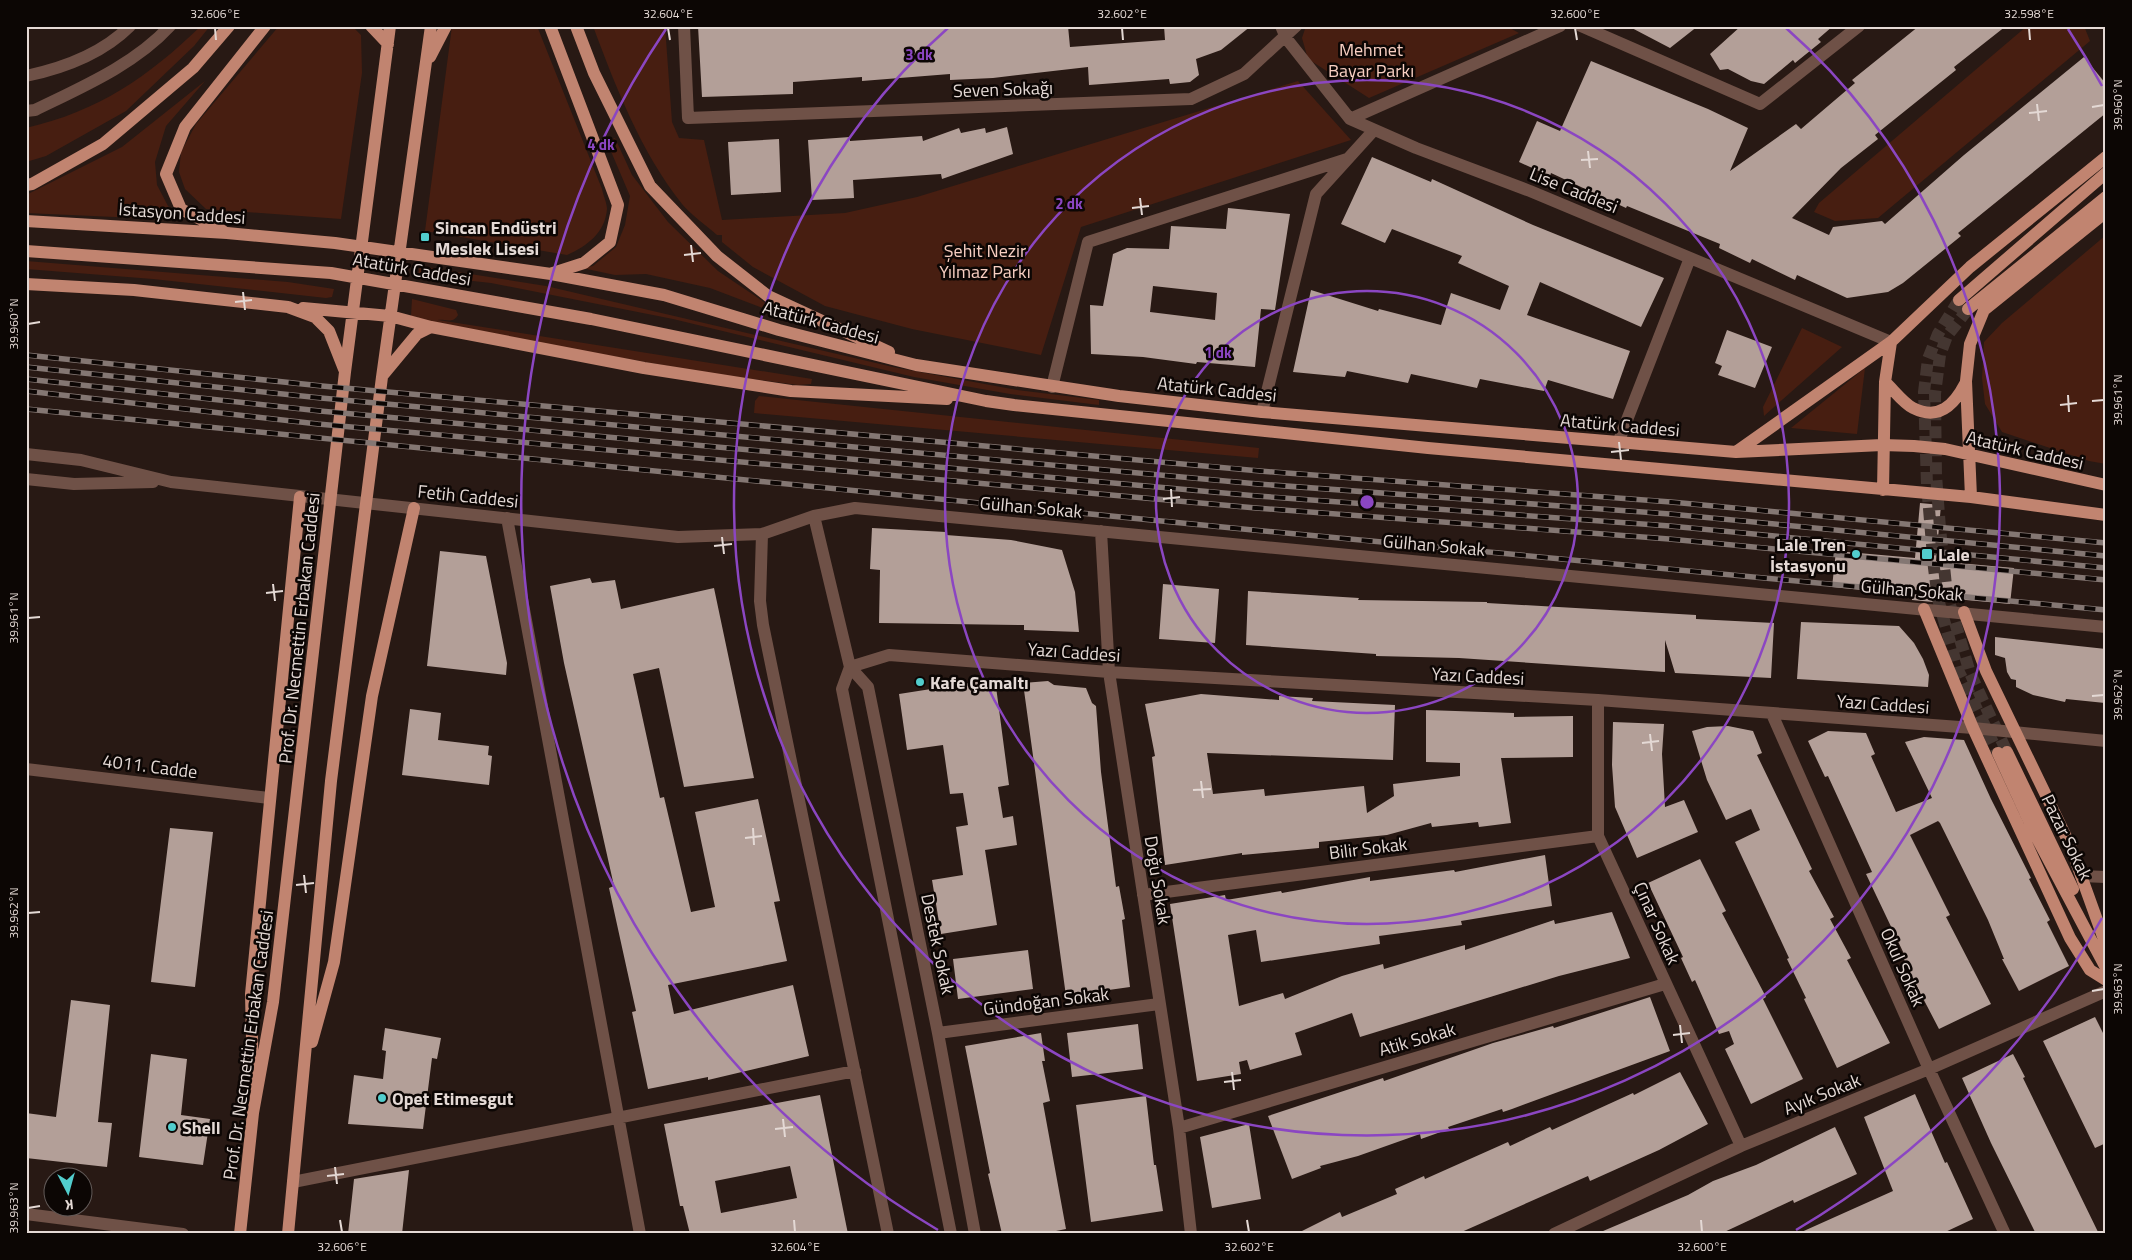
<svg xmlns="http://www.w3.org/2000/svg" width="2132" height="1260" font-family="'Titillium Web',sans-serif">
<rect width="100%" height="100%" fill="#281914"/>
<path fill="#471e11" d="M201,26H210L194,46L126,111L46,156L26,162V128C99,111 148,77 201,26Z
M279,26H352L361,35L362,73L341,219L206,209L185,189L179,172L181,152L196,124Z
M452,26H537L602,189C603,195 607,203 607,209C605,233 587,246 567,255L425,231Z
M593,26H665L672,122L679,138L704,140L722,220L845,213L917,197L1298,81L1351,140L1081,227L1041,355L912,329L825,306L753,267L722,242V235H717C706,225 691,215 682,204C641,152 616,88 593,26Z
M1306,26H1506L1519,33L1369,98L1308,59L1302,38Z
M2027,26H2084L2090,41L1878,218L1835,221L1814,212L1819,203Z
M205,81L166,126L155,162L157,185L168,206L182,220L26,213V195L122,147Z
M615,138L632,175L668,222L718,271L786,317L710,288L646,274L615,275L582,268L593,266L616,247L625,225L630,196L607,142Z
M2106,235V464L2089,461L2002,432L1985,404L1982,378L1984,342L2002,323Z
M26,261L288,282L334,289L332,297L326,298L153,279L26,269Z
M420,266L546,286L893,367L1017,390L1099,400V405L1010,394L914,377L673,319L491,283L418,275Z
M412,299L456,310L458,315C453,324 445,319 438,320L812,379L811,384L798,385L714,374L418,322V317L411,316Z
M1802,328L1842,347L1764,416L1763,407Z
M1865,368L1857,434L1791,428Z
M759,396L797,400L1259,448L1258,458L754,413L755,401Z"/>
<path fill="#b39f98" fill-rule="evenodd" d="M698,26H1068L1070,47L1165,40L1164,26H1251L1221,50L1196,59L1199,75L1190,82L1170,84L1169,79L1089,85L1088,67L993,78L950,80V74L862,81V77L793,82V94L702,97Z
M1628,26H1698L1670,48Z
M1741,26H1833L1818,39L1821,42L1795,63L1793,60L1764,84L1751,81L1728,69L1720,70L1710,54Z
M1919,26H2006L1954,67L1956,70L1875,135L1878,139L1841,168L1792,218L1829,235L1833,227L1882,221L1885,224L1964,155L2084,57L2106,84V113L1958,233L1961,236L1903,283L1888,292L1847,298L1797,275L1795,280L1752,259L1750,263L1719,248L1720,244L1627,206L1626,208L1551,173L1550,176L1519,162L1537,121L1560,131L1591,61L1708,109L1748,128L1730,171L1796,124L1801,129L1855,83L1852,80Z
M1007,127L1013,154L942,179L941,174L853,180L854,198L812,200L808,140L850,137V141L922,136L923,141L959,128L961,133L985,128L986,133Z
M779,139L781,192L731,195L728,142Z
M1372,157L1431,182L1432,179L1533,225L1664,278L1641,327L1540,282L1527,315L1630,351L1613,399L1548,380L1544,391L1480,379L1477,388L1411,374L1408,383L1347,371L1345,377L1293,372L1311,290L1378,311L1379,309L1441,325L1451,293L1500,310L1509,286L1458,263L1462,256L1392,229L1385,243L1341,224Z
M1228,208L1290,214L1275,310L1261,309L1255,367L1197,362L1196,364L1143,357L1091,354L1090,305L1103,306L1113,254L1127,248L1169,249L1171,226L1226,229ZM1153,286L1217,293L1215,320L1150,312Z
M1727,330L1772,347L1755,388L1718,375L1722,366L1715,363Z
M1920,503L1941,505L1936,561L2014,568L2010,604L1933,597V602L1912,600V595L1832,587L1836,551L1915,558Z
M872,528L946,532V535L1011,540L1062,550L1075,592L1079,632L1024,630V625L879,623L880,570L870,569Z
M440,551L486,556L507,663L506,675L427,666Z
M590,578L592,583L615,580L621,609L714,588L754,778L684,787L659,668L633,674L660,798L664,797L691,912L715,907L695,812L758,799L780,901L774,902L787,961L668,985L674,1014L793,985L809,1056L708,1080V1077L648,1089L632,1012L636,1011L609,888L614,886L564,663L550,586Z
M1163,584L1219,589L1215,643L1159,639Z
M1248,591L1359,598L1358,600L1487,602V603L1696,615V619L1774,623L1771,678L1675,673L1665,640V672L1459,658L1376,656V654L1246,645Z
M1801,622L1899,626L1914,643L1923,659L1929,675L1928,687L1797,679Z
M1995,637L2106,649L2105,703L2066,699L2065,702L2033,695L2016,687V680L2011,679L2007,672L2005,658L1995,655Z
M995,679L1009,785L998,787L1003,818L1013,816L1017,845L985,850L997,925L941,934L932,880L963,875L956,827L968,825L963,793L950,794L943,745L907,750L899,694Z
M1048,681L1054,685L1086,688L1092,703L1096,706L1101,772L1116,887L1119,886L1125,919L1122,920L1130,987L1066,996L1023,683Z
M1201,694L1279,700V696L1313,698L1312,701L1395,705L1393,760L1207,753L1213,794L1264,789L1265,796L1364,786L1367,813L1394,796L1393,784L1460,776V763L1426,762V710L1514,713V717L1573,716V757L1501,758L1511,823L1479,827L1478,822L1432,827L1431,823L1387,835L1319,842V848L1242,855V853L1165,865L1152,757L1155,756L1145,704Z
M410,709L441,713L438,740L489,746L488,755L492,756L489,785L402,775Z
M1613,722L1664,724L1662,754L1665,807L1684,800L1698,832L1637,858L1615,807L1612,765Z
M1728,726L1753,731L1762,753L1757,755L1812,869L1809,871L1834,917L1830,919L1851,958L1847,960L1890,1043L1837,1068L1804,999L1806,998L1787,959L1789,958L1735,842L1760,830L1751,809L1726,820L1707,780L1692,731L1707,727Z
M1828,731L1866,733L1875,754L1871,756L1896,812L1932,798L1905,742L1924,737L1964,740L1991,799L2031,878L2029,879L2050,920L2047,922L2069,966L2019,991L2002,959H2004L1988,920L1940,823L1938,821L1910,835L1950,915L1946,917L1991,1004L1939,1029L1914,981L1903,957L1905,956L1866,874L1872,872L1828,776L1825,777L1808,741Z
M170,828L213,832L195,987L151,982Z
M1545,855L1552,906L1461,921L1462,925L1379,936L1380,944L1261,962L1256,930L1228,935L1239,1006L1283,993L1285,999L1342,976L1383,964L1384,969L1465,945V950L1554,920L1555,924L1612,912L1630,958L1559,976L1360,1037L1352,1013L1295,1033L1302,1055L1250,1070L1247,1060L1239,1062L1241,1074L1197,1081L1170,904L1225,895L1226,900L1281,891L1282,893L1370,877V881L1454,870L1455,872Z
M1700,859L1726,911L1722,913L1766,997L1763,999L1803,1079L1751,1104L1725,1049L1734,1044L1729,1031L1719,1034L1695,980L1692,982L1681,958L1683,957L1648,883Z
M1028,950L1033,989L958,999L953,959Z
M1650,997L1670,1051L1512,1109L1503,1112L1502,1109L1448,1127L1449,1129L1421,1139L1420,1134L1358,1156L1320,1166L1321,1168L1292,1179L1268,1116L1383,1078L1384,1081L1493,1043L1553,1026L1554,1028Z
M71,1000L110,1005L98,1122L112,1123L107,1167L26,1158V1113L56,1117Z
M2095,1017L2106,1039V1143L2095,1148L2043,1041Z
M1138,1024L1143,1069L1072,1077L1067,1033Z
M385,1028L441,1038L437,1059L432,1058L423,1129L348,1124L354,1075L383,1079L386,1051L382,1050Z
M1041,1033L1045,1061H1042L1050,1101L1043,1103L1066,1229L1041,1234H1002L988,1174L990,1173L965,1046Z
M151,1054L187,1059L181,1115L210,1119L203,1165L139,1157Z
M2013,1054L2025,1077L2023,1078L2099,1234H2036L1991,1143L1962,1078Z
M1680,1072L1708,1124L1659,1150L1590,1181L1588,1176L1457,1234H1296L1340,1212L1342,1217L1397,1194L1395,1189L1424,1176L1425,1179L1508,1142L1510,1146L1550,1127L1552,1130L1633,1093L1634,1095Z
M1915,1094L1945,1163L1947,1162L1973,1219L1941,1234H1797L1893,1191L1864,1117Z
M820,1095L848,1234H690L683,1206H680L664,1124ZM790,1166L797,1198L721,1213L715,1181Z
M1146,1096L1154,1165H1156L1163,1211L1091,1222L1076,1105Z
M1249,1124L1261,1199L1212,1208L1200,1137Z
M1835,1127L1857,1174L1794,1203L1793,1200L1720,1234H1596L1688,1195L1713,1181L1756,1165Z
M409,1170L402,1234H348L354,1179Z"/>
<g fill="none" stroke-linecap="round" stroke-linejoin="round">
<path stroke="#443631" stroke-width="12" stroke-dasharray="12 6" stroke-linecap="butt" d="M1959,300L1938,334L1928,359L1924,392L1927,485L1934,568L1938,599L1958,670L1998,753
M1968,309L1947,336L1940,355L1935,394L1936,475L1940,528L1947,595L1970,673L2007,752"/>
<path stroke="#6f5147" stroke-width="12" d="M684,26L688,118L1191,99L1244,74L1296,26
M1281,26L1286,38L1350,119L1416,148L1530,191L1891,342
M1581,26L1760,104L1859,26
M26,76C64,68 102,54 130,26
M26,111L35,110C82,87 134,65 170,26
M1350,119L1560,26
M1052,387L1088,242L1347,159
M1262,412L1316,194L1374,130
M1618,443L1690,258
M26,454L81,460L171,482L678,537L762,534L814,516L855,508L2106,627
M26,479L74,484L153,482
M814,516L850,667L868,687L938,1033L975,1234
M507,518L640,1234
M1101,531L1109,672L1179,1128L1191,1234
M762,534L760,601L763,625L888,1234
M850,667L889,655L1109,672L1598,700L1973,728L2106,741
M850,667L842,689L951,1234
M1598,700V836L1741,1146
M1772,714L1929,1069L2005,1234
M26,769L269,798
M2081,876L2106,877
M1143,895L1598,836
M938,1033L1159,1004
M1179,1128L1665,984
M293,1182L855,1071
M26,1214L183,1234
M1554,1234L1741,1146L1929,1069L2106,991"/>
<path stroke="#c18470" stroke-width="12" d="M371,26L388,44
M550,26L618,205L610,242L584,263L553,273
M576,26L594,73L650,186L717,256L768,296L889,352
M430,57L446,26
M26,185L32,184L103,144L193,68L229,26
M26,221L227,233L335,243L551,274L664,295L779,330L916,365L1119,396L1262,412L1736,452L1882,445L1914,446L1945,449L2106,485
M223,231L181,209L166,174L185,127L265,26
M26,251L331,273L591,319L986,401L1014,405L1428,448L1971,497L2106,515
M26,284L134,290L288,307L315,317L329,331L344,369
M1959,300L2106,173
M303,308L390,316L431,327
M1968,309L2106,197
M383,375L417,334L431,327L644,368L791,391L947,399
M1885,382C1893,389 1903,403 1913,408C1939,421 1954,405 1965,384
M1736,452L1891,342
M1883,490L1885,382L1891,342L1970,267L2106,157
M1971,497L1966,381L1970,344L1984,310L2106,212
M1924,609L1973,728L2070,938L2090,970L2106,980
M1964,612L1986,671L2070,845L2106,945
M2007,752L2073,889
M1998,753L2037,838L2106,968
M312,1042L334,962L372,696L414,508
M253,1085L251,994L300,497
M240,1234L253,1113L273,1002L345,372L390,26
M288,1234L331,781L382,377L431,26"/>
<g stroke="#847773" stroke-width="5.5">
<path id="rail" d="M26,355L322,386L1260,471L1671,502L2106,543
M26,367L321,398L1258,484L1670,514L2106,556
M26,379L320,411L1257,496L1670,526L2106,568
M26,391L318,424L1256,508L1669,539L2106,580
M26,409L1253,530L2106,610"/>
</g>
<use href="#rail" stroke="#0c0604" stroke-width="4" stroke-dasharray="11" stroke-linecap="butt"/>
</g>
<path fill="none" stroke="#e4d9d5" stroke-width="2" d="M215,28L216,40M668,28L670,40M1122,28L1123,40M1575,28L1577,40M2029,28L2030,40M2037,104L2039,121M2092,107L2104,105M2029,113L2047,111M1588,151L1590,168M1581,160L1598,159M1140,198L1142,215M1132,208L1149,206M691,245L693,262M684,255L701,253M243,292L245,310M235,302L252,300M28,324L40,322M2068,395L2069,412M2092,401L2104,400M2060,405L2077,403M1619,442L1621,460M1611,452L1629,450M1171,489L1172,507M1163,499L1180,497M722,537L724,554M714,546L732,544M273,584L275,601M266,593L283,591M28,618L40,617M2092,696L2104,695M1650,734L1652,751M1642,743L1659,741M1201,781L1203,798M1193,790L1211,789M753,828L754,845M745,838L762,836M304,875L306,893M296,885L314,883M28,913L40,912M2092,991L2104,989M1680,1025L1682,1043M1673,1035L1690,1033M1232,1072L1234,1090M1224,1082L1241,1080M783,1119L785,1137M775,1129L793,1127M335,1167L337,1184M327,1176L344,1174M28,1208L40,1206M340,1220L342,1232M794,1220L795,1232M1247,1220L1249,1232M1701,1220L1702,1232"/>
<g fill="none" stroke="#8b46c2" stroke-width="2.5">
<circle cx="1367" cy="502" r="211"/>
<circle cx="1367" cy="502" r="422"/>
<path d="M1786 28A633 633 0 1 1 948 28"/>
<path d="M2102 918A845 845 0 0 1 1796 1230M938 1230A845 845 0 0 1 666 29M2068 29A845 845 0 0 1 2102 86"/>
</g>
<g fill="#52cdcd" stroke="#0c0604" stroke-width="2">
<rect x="420" y="232" width="10" height="10" rx="2.5"/>
<circle cx="1856" cy="554" r="5"/>
<rect x="1921" y="548" width="12" height="12" rx="2.5"/>
<circle cx="920" cy="682" r="5"/>
<circle cx="382" cy="1098" r="5"/>
<circle cx="172" cy="1127" r="5"/>
</g>
<g text-anchor="middle" dominant-baseline="central" stroke-width="5" stroke-linejoin="round" paint-order="stroke">
<g font-size="18" fill="#f8cfc2" stroke="#0c0604">
<text x="1371" y="49">Mehmet<tspan x="1371" dy="21">Bayar Parkı</tspan></text>
<text x="985" y="250">Şehit Nezir<tspan x="985" dy="21">Yılmaz Parkı</tspan></text>
</g>
<g font-size="18" fill="#e4d9d5" stroke="#0c0604">
<text transform="translate(1003 89) rotate(-2)">Seven Sokağı</text>
<text transform="translate(1574 190) rotate(22)">Lise Caddesi</text>
<text transform="translate(182 213) rotate(4)">İstasyon Caddesi</text>
<text transform="translate(412 269) rotate(10)">Atatürk Caddesi</text>
<text transform="translate(821 322) rotate(15)">Atatürk Caddesi</text>
<text transform="translate(1217 389) rotate(6)">Atatürk Caddesi</text>
<text transform="translate(1620 425) rotate(5)">Atatürk Caddesi</text>
<text transform="translate(2025 450) rotate(13)">Atatürk Caddesi</text>
<text transform="translate(468 496) rotate(6)">Fetih Caddesi</text>
<text transform="translate(1031 507) rotate(5)">Gülhan Sokak</text>
<text transform="translate(1434 545) rotate(5)">Gülhan Sokak</text>
<text transform="translate(1912 590) rotate(5)">Gülhan Sokak</text>
<text transform="translate(299 628) rotate(-84)">Prof. Dr. Necmettin Erbakan Caddesi</text>
<text transform="translate(1074 652) rotate(4)">Yazı Caddesi</text>
<text transform="translate(1478 676) rotate(3)">Yazı Caddesi</text>
<text transform="translate(1883 704) rotate(4)">Yazı Caddesi</text>
<text transform="translate(150 766) rotate(7)">4011. Cadde</text>
<text transform="translate(2067 837) rotate(64)">Pazar Sokak</text>
<text transform="translate(1368 848) rotate(-7)">Bilir Sokak</text>
<text transform="translate(1158 880) rotate(81)">Doğu Sokak</text>
<text transform="translate(1657 923) rotate(66)">Çınar Sokak</text>
<text transform="translate(938 944) rotate(78)">Destek Sokak</text>
<text transform="translate(1903 967) rotate(66)">Okul Sokak</text>
<text transform="translate(1046 1001) rotate(-7)">Gündoğan Sokak</text>
<text transform="translate(1417 1039) rotate(-16)">Atik Sokak</text>
<text transform="translate(248 1045) rotate(-82)">Prof. Dr. Necmettin Erbakan Caddesi</text>
<text transform="translate(1822 1094) rotate(-22)">Ayık Sokak</text>
</g>
<g font-size="18" font-weight="bold" fill="#e4d9d5" stroke="#0c0604" text-anchor="start">
<text x="435" y="227">Sincan Endüstri<tspan x="435" dy="21">Meslek Lisesi</tspan></text>
<text x="1846" y="544" text-anchor="end">Lale Tren<tspan x="1846" dy="21">İstasyonu</tspan></text>
<text x="1938" y="554">Lale</text>
<text x="930" y="682">Kafe Çamaltı</text>
<text x="392" y="1098">Opet Etimesgut</text>
<text x="182" y="1127">Shell</text>
</g>
</g>
<circle cx="1367" cy="502" r="8" fill="#8b46c2" stroke="#0c0604" stroke-width="2.5"/>
<g font-size="15" text-anchor="middle" font-weight="bold" fill="#8b46c2" stroke="#0c0604" stroke-width="5" stroke-linejoin="round" paint-order="stroke">
<text x="919" y="60">3 dk</text>
<text x="601" y="150">4 dk</text>
<text x="1069" y="209">2 dk</text>
<text x="1218" y="358">1 dk</text>
</g>
<rect width="2132" height="1260" fill="none" stroke="#0c0604" stroke-width="55"/>
<g transform="translate(68 1192) rotate(174)"><circle r="24" fill="#0c0604" stroke="#625a58"/>
<path d="M0-4L9 19L0 12L-9 19Z" fill="#52cdcd"/>
<text y="-8" font-size="14" font-weight="bold" text-anchor="middle" fill="#e4d9d5">K</text>
</g>
<rect x="28" y="28" width="2076" height="1204" fill="none" stroke="#e4d9d5" stroke-width="2"/>
<g font-size="12" text-anchor="middle" fill="#e4d9d5">
<text x="215" y="18">32.606°E</text>
<text x="668" y="18">32.604°E</text>
<text x="1122" y="18">32.602°E</text>
<text x="1575" y="18">32.600°E</text>
<text x="2029" y="18">32.598°E</text>
<text transform="translate(2118 105) rotate(-90)" y="4">39.960°N</text>
<text transform="translate(14 324) rotate(-90)" y="4">39.960°N</text>
<text transform="translate(2118 400) rotate(-90)" y="4">39.961°N</text>
<text transform="translate(14 618) rotate(-90)" y="4">39.961°N</text>
<text transform="translate(2118 695) rotate(-90)" y="4">39.962°N</text>
<text transform="translate(14 913) rotate(-90)" y="4">39.962°N</text>
<text transform="translate(2118 989) rotate(-90)" y="4">39.963°N</text>
<text transform="translate(14 1208) rotate(-90)" y="4">39.963°N</text>
<text x="342" y="1251">32.606°E</text>
<text x="795" y="1251">32.604°E</text>
<text x="1249" y="1251">32.602°E</text>
<text x="1702" y="1251">32.600°E</text>
</g>
</svg>
